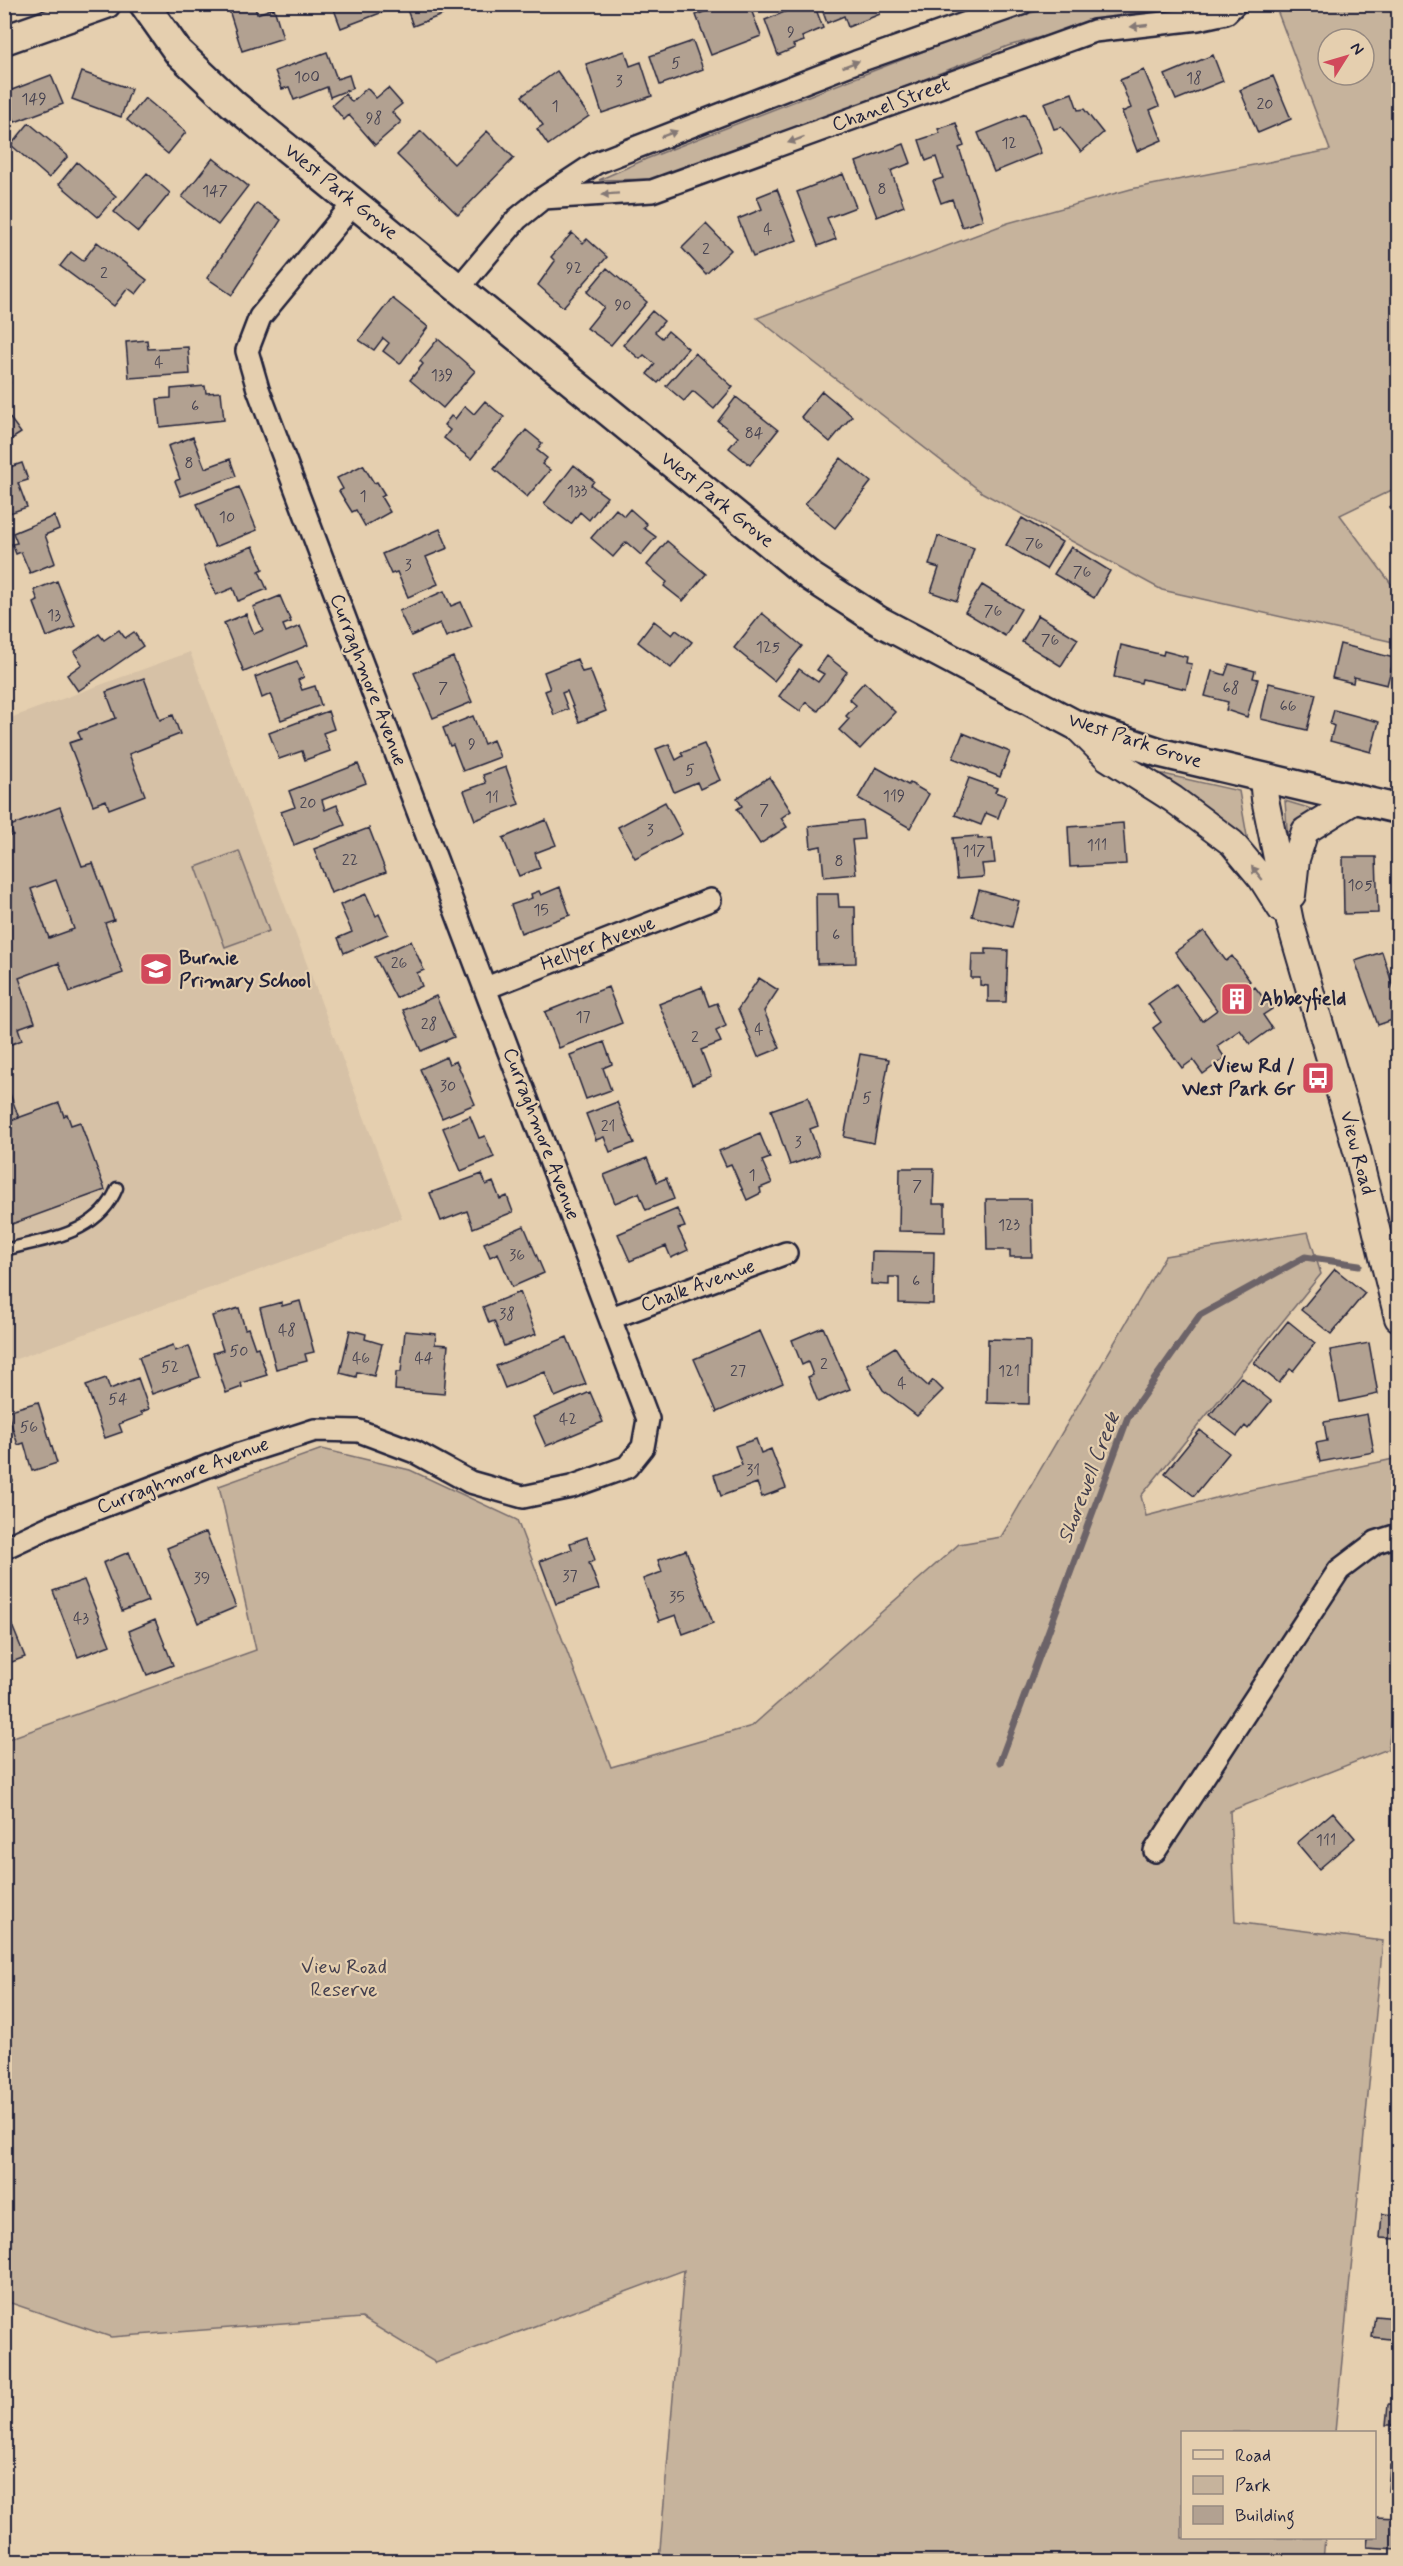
<svg xmlns="http://www.w3.org/2000/svg" width="1403" height="2566" font-family="Mynerve,sans-serif">
<rect width="100%" height="100%" fill="#e5cfaf"/>
<filter id="ink" filterUnits="userSpaceOnUse"><feTurbulence type="fractalNoise" baseFrequency=".0167" numOctaves="2"/><feDisplacementMap in="SourceGraphic" scale="12" xChannelSelector="R" yChannelSelector="G"/><feConvolveMatrix kernelMatrix="1 2 1 2 8 2 1 2 1" color-interpolation-filters="sRGB"/></filter>
<g filter="url(#ink)">
<path fill="#d6c1a6" d="M190,652L402,1218L5,1363V720Z"/>
<path fill="#c6b39c" stroke="#746a6c" stroke-width="1.5" fill-rule="evenodd" d="M1059,5H1202L1125,14L1008,46L815,123L661,179L599,180L646,159L999,22Z
M1275,5H1398V487L1340,515L1398,593V643L1162,590L983,493L757,318L1008,223L1131,189L1330,150ZM1328,39H1364V75H1328Z
M1141,769L1239,791L1249,847Z
M1285,801L1312,809L1288,841Z
M239,851L269,931L225,947L196,867Z
M1308,1232L1321,1274L1141,1496L1146,1516L1231,1494L1398,1458V1671L1388,1749L1230,1811L1235,1922L1383,1941L1335,2432H1182V2538H1325L1323,2561H659L684,2270L436,2363L362,2318L111,2337L5,2301V1740L256,1650L219,1486L322,1449L410,1470L517,1520L611,1767L752,1726L959,1544L1001,1537L1165,1256Z"/>
<g fill="none" stroke-linecap="round" stroke-linejoin="round">
<path stroke="#6c6367" stroke-width="7" d="M1000,1762L1128,1417L1200,1315L1305,1257L1359,1265"/>
</g>
<path fill="#b2a191" stroke="#22223b" stroke-width="1.5" fill-rule="evenodd" d="M235,4H254L257,14L274,8L283,38L242,51L228,7Z
M332,4H395L396,7L341,28Z
M405,4H444L438,7L442,15L413,26Z
M724,4H749L761,36L711,55L696,15Z
M814,4L823,28L802,37L804,41L793,45L795,48L778,55L765,20L787,11L786,4Z
M820,4H876L880,14L848,27L844,16L827,23Z
M693,41L703,69L660,85L650,56Z
M625,51L630,66L641,62L652,96L602,113L586,64Z
M327,52L337,79L349,75L353,88L330,97L327,87L294,100L289,87L282,89L275,71Z
M1213,55L1223,81L1176,100L1165,75Z
M1144,70L1159,106L1150,110L1162,140L1137,151L1122,112L1131,108L1120,80Z
M557,71L589,116L548,145L537,129L543,125L522,96Z
M82,72L131,89L121,117L72,99Z
M51,75L63,104L15,122L4,93Z
M1273,76L1291,119L1258,133L1240,90Z
M367,88L376,98L388,88L402,104L392,112L401,122L375,145L349,115L344,120L332,105L345,94L352,102Z
M1072,93L1078,110L1084,109L1103,133L1081,152L1061,127L1054,129L1044,103Z
M145,98L186,132L168,154L127,120Z
M1025,114L1041,153L994,172L978,133Z
M29,123L68,156L49,178L11,145Z
M956,123L964,146L959,148L983,220L962,227L952,199L941,203L933,181L943,178L936,157L926,161L919,140L940,133L938,129Z
M421,131L454,164L487,131L514,158L458,215L397,155Z
M904,144L911,163L891,171L904,206L877,217L856,162Z
M213,158L248,186L218,225L182,197Z
M77,162L116,196L98,217L59,184Z
M147,173L170,193L138,232L114,212Z
M843,174L856,207L827,218L836,239L818,246L797,192Z
M777,189L797,240L753,257L738,219L762,209L757,197Z
M257,203L281,220L232,295L207,278Z
M706,224L731,250L706,274L682,248Z
M572,233L583,243L587,239L607,257L563,307L538,285L555,261L551,257Z
M97,242L147,280L136,294L128,288L114,306L60,266L71,252L83,261Z
M607,268L647,302L611,345L587,328L604,307L587,292Z
M392,298L428,327L400,364L383,351L389,343L383,338L374,350L359,340Z
M652,311L664,321L655,332L662,338L668,331L688,348L658,383L647,374L655,364L644,355L640,359L623,345Z
M438,339L475,371L443,408L410,380L423,364L420,361Z
M147,340L148,349L188,347L190,374L129,378L126,342Z
M695,353L733,387L714,409L693,391L684,401L666,386Z
M4,368L10,383L4,385Z
M205,386L206,393L221,392L224,420L160,427L157,399L171,398V389Z
M822,391L852,416L830,442L801,417Z
M736,397L778,430L750,465L729,448L738,437L718,421Z
M485,401L504,417L471,459L444,438L450,430L444,425L451,416L455,419L465,406L474,414Z
M4,410L21,433L4,444Z
M526,430L542,443L537,450L547,458L542,464L550,470L527,497L494,469Z
M193,437L205,468L230,459L236,476L181,496L175,481L180,479L168,446Z
M841,458L871,482L835,528L805,504Z
M22,463L28,480L18,483L27,507L4,515V469Z
M363,465L374,483L377,482L385,495L381,497L390,512L365,526L356,510L352,512L339,491L343,489L337,478Z
M574,465L594,481L591,485L607,497L589,520L580,512L571,524L544,504Z
M239,487L257,530L215,547L197,504Z
M1398,501V518L1390,507Z
M616,509L624,516L630,509L647,524L644,528L656,537L641,555L626,542L613,557L591,538Z
M54,516L59,529L45,535L55,563L30,573L21,552L16,554L12,544L17,543L13,533Z
M1022,518L1062,542L1046,569L1006,545Z
M440,529L448,548L426,557L438,584L408,597L397,572L391,574L382,554Z
M938,536L974,548L957,601L931,592L939,568L929,565Z
M667,541L706,574L683,601L664,586L667,582L647,565Z
M253,546L263,569L259,571L267,589L238,601L233,588L216,595L204,566Z
M1071,547L1110,571L1094,598L1054,574Z
M57,581L75,626L47,637L34,603L38,601L34,590Z
M982,585L1021,609L1005,636L965,612Z
M444,591L451,606L461,602L472,626L446,637L440,623L411,636L399,611Z
M280,596L291,622L283,625L286,632L300,626L308,645L244,672L224,623L246,614L254,634L263,630L253,607Z
M762,613L802,646L774,681L734,648Z
M1038,615L1078,639L1061,666L1022,642Z
M654,621L672,635L676,630L692,642L671,668L638,642Z
M119,630L125,638L134,632L143,646L78,691L67,675L82,664L74,652L99,634L104,640Z
M1340,644L1394,658L1387,685L1354,677L1353,683L1332,678Z
M1121,645L1163,655L1164,651L1187,657L1186,663L1192,664L1186,689L1142,679L1141,683L1114,677Z
M827,656L847,672L818,711L806,702L800,711L779,696L799,669L818,682L824,674L817,670Z
M453,657L472,702L433,718L414,673Z
M577,659L582,672L590,670L606,711L579,722L567,691L562,693L568,709L554,715L545,691L550,689L544,672Z
M297,661L304,677L298,680L302,690L315,686L321,705L281,720L271,694L262,698L255,677Z
M1229,664L1255,671L1253,678L1258,679L1247,717L1226,710L1228,702L1205,696L1212,671L1225,675Z
M144,678L160,720L173,715L180,734L129,754L145,795L109,809L106,800L93,805L69,743L81,739L78,732L116,718L106,692Z
M864,682L895,712L860,749L839,730L849,719L846,716L856,705L849,699Z
M1269,683L1316,694L1307,730L1261,719Z
M1334,710L1379,722L1371,752L1330,741L1334,726L1330,724Z
M328,711L334,729L323,733L330,751L305,760L302,751L279,759L269,733Z
M473,716L484,744L493,740L500,757L463,771L453,745L450,746L443,728Z
M963,733L1010,752L1000,777L953,758Z
M669,744L676,760L683,756L681,753L704,744L720,780L700,789L697,782L674,792L656,749Z
M358,764L366,783L322,800L325,810L337,805L345,825L294,845L281,812L295,807L289,791Z
M506,767L519,804L475,820L464,791L486,783L483,775Z
M876,767L908,785L910,783L929,794L910,828L858,798Z
M769,777L791,811L781,818L787,827L760,844L737,809L742,806L737,798Z
M969,778L997,788L995,792L1006,796L998,818L986,813L981,825L955,815Z
M665,802L682,834L635,858L618,827Z
M60,807L82,866L93,863L114,920L105,923L123,973L70,992L59,963L19,978L35,1022L18,1028L22,1040L4,1047V838L13,835L10,826ZM56,880L74,929L49,938L31,889Z
M546,820L556,845L535,853L540,868L519,876L503,838Z
M862,820L864,839L852,840L856,874L824,877L821,846L811,848L809,826Z
M1123,823L1126,864L1070,867L1068,827Z
M369,828L386,872L331,893L314,849Z
M978,836V839L992,838L995,863L982,864L984,877L957,879L953,838Z
M1343,857H1376L1378,913L1344,914Z
M560,887L570,915L521,933L511,905L532,898L531,894L539,891L541,895Z
M1398,889V908L1393,906Z
M979,890L1019,901L1012,927L972,916Z
M366,894L376,916L379,914L388,934L344,953L338,938L352,932L340,905Z
M816,894H838L839,907H855L856,963L817,964Z
M1204,931L1226,961L1232,956L1250,981L1241,987L1246,994L1255,987L1272,1009L1263,1015L1272,1028L1250,1044L1240,1030L1217,1046L1225,1058L1203,1074L1193,1060L1182,1068L1153,1028L1161,1022L1148,1004L1176,984L1202,1021L1217,1010L1175,952Z
M411,941L424,970L417,973L422,986L396,998L375,957Z
M986,949L1008,950L1006,1002H988V986L980,985V978H971L972,954H986Z
M1382,952L1398,1001V1018L1378,1025L1355,961Z
M759,978L778,990L764,1011L780,1048L758,1057L738,1009Z
M608,987L622,1023L559,1048L545,1012Z
M702,987L709,1006L717,1003L726,1026L716,1031L721,1042L701,1050L711,1076L692,1084L659,1004Z
M436,996L454,1037L421,1051L403,1010Z
M604,1042L612,1064L603,1068L611,1090L586,1099L570,1055Z
M860,1054L889,1059L874,1143L844,1137Z
M446,1057L449,1064L456,1061L475,1104L442,1118L420,1069Z
M4,1078L19,1118L5,1123L4,1121Z
M808,1097L818,1126L810,1129L819,1155L790,1165L771,1110Z
M617,1102L634,1143L610,1152L604,1137L596,1140L586,1114Z
M59,1103L64,1116L67,1114L71,1125L80,1122L105,1190L4,1227V1123Z
M470,1116L479,1138L485,1136L494,1157L461,1171L443,1128Z
M760,1134L770,1158L762,1161L772,1183L760,1188L761,1193L747,1200L731,1164L726,1166L719,1151Z
M647,1158L657,1182L666,1178L674,1199L646,1210L639,1193L615,1203L604,1175Z
M900,1168H934L933,1204H945V1232L899,1231Z
M482,1174L486,1185L493,1182L500,1199L507,1196L513,1212L473,1228L467,1211L441,1221L430,1193Z
M986,1199H1031L1032,1257H1010V1250H987Z
M677,1209L685,1227L678,1229L688,1250L671,1258L666,1246L630,1261L618,1234Z
M524,1226L544,1273L512,1287L498,1253L490,1257L484,1243Z
M872,1251L934,1252L933,1304L899,1303V1277H889V1285L871,1284Z
M1335,1269L1365,1293L1331,1334L1301,1310Z
M520,1292L536,1334L504,1346L494,1321L489,1323L483,1307Z
M300,1301L314,1352L305,1354L307,1361L276,1369L260,1308L282,1302V1306Z
M239,1308L245,1329L248,1328L255,1348L258,1347L267,1375L241,1383L242,1387L226,1393L213,1353L223,1350L212,1316Z
M1288,1321L1315,1343L1293,1371L1290,1369L1279,1383L1254,1363Z
M823,1327L850,1389L818,1402L808,1377L813,1375L808,1362L802,1365L792,1340Z
M350,1330L366,1334L365,1339L382,1344L374,1376L357,1372L356,1377L340,1373Z
M405,1331L436,1334L435,1344L448,1345L444,1394L395,1390L396,1372H401Z
M760,1331L783,1383L717,1412L694,1359Z
M567,1337L586,1384L555,1397L545,1372L505,1388L496,1366Z
M988,1339L1030,1340L1029,1404L987,1403Z
M1369,1343L1378,1394L1340,1402L1330,1350Z
M173,1345L175,1351L189,1346L200,1377L152,1394L139,1357Z
M895,1347L910,1370L928,1386L933,1380L943,1390L917,1416L883,1390L867,1364Z
M1241,1377L1271,1401L1248,1429L1245,1426L1237,1436L1210,1415Z
M106,1378L110,1389L138,1378L149,1409L141,1412L143,1415L119,1424L122,1432L105,1438L86,1385Z
M590,1392L603,1422L546,1446L533,1417Z
M38,1402L57,1463L32,1471L24,1443L18,1445L7,1411Z
M1367,1414L1374,1452L1320,1462L1316,1443L1327,1441L1324,1422Z
M1200,1430L1229,1453L1194,1496L1165,1473Z
M756,1439L761,1453L771,1449L786,1488L762,1497L757,1483L721,1496L714,1475L742,1465L735,1446Z
M4,1458L13,1481L4,1484Z
M206,1532L236,1607L198,1623L167,1548Z
M587,1537L595,1560L589,1563L599,1589L556,1604L540,1561L572,1549L570,1543Z
M686,1550L713,1623L683,1634L676,1615L659,1621L643,1579L662,1572L658,1560Z
M129,1552L148,1601L122,1611L103,1563Z
M84,1580L110,1645L78,1657L53,1591Z
M4,1606L25,1657L4,1665Z
M155,1620L173,1665L147,1675L129,1631Z
M1333,1812L1355,1838L1319,1869L1297,1843Z
M1382,2214L1398,2215V2239L1380,2238Z
M1375,2316L1398,2318V2340L1372,2337Z
M1388,2404H1398V2439H1393L1394,2425H1386Z
M1390,2465L1398,2466V2492L1388,2491Z
M1374,2517L1398,2518V2549L1367,2547L1368,2538H1374Z"/>
<g fill="none" stroke-linecap="round" stroke-linejoin="round">
<g stroke="#22223b" stroke-width="15">
<path id="service" d="M4,1250C48,1238 98,1235 117,1188"/>
</g>
<g stroke="#22223b" stroke-width="26">
<path id="minor" d="M543,198L652,191L1094,31L1198,19L1226,13L1235,4
M459,288L517,219L543,198L596,163L856,62L1021,4
M486,988L710,900
M611,1318L786,1253
M4,1548L49,1527L237,1455L315,1430L359,1431L415,1452L470,1482L523,1497L571,1487L627,1467L643,1447L648,1419L258,389L247,351L260,317L354,203
M1155,1851L1339,1570L1376,1542L1398,1535"/>
</g>
<g stroke="#22223b" stroke-width="30">
<path id="tertiary" d="M1074,724L1107,757L1173,799L1232,843L1262,879L1281,909
M1263,778L1265,799L1290,922L1357,1151L1398,1318
M1292,895L1296,859L1305,831L1355,800"/>
</g>
<g stroke="#22223b" stroke-width="33">
<path id="secondary" d="M144,4L178,52L233,104L811,577L879,621L1074,724L1161,753L1398,809
M4,40L106,4"/>
</g>
<use href="#service" stroke="#e5cfaf" stroke-width="10"/>
<use href="#minor" stroke="#e5cfaf" stroke-width="21"/>
<use href="#tertiary" stroke="#e5cfaf" stroke-width="26"/>
<use href="#secondary" stroke="#e5cfaf" stroke-width="28"/>
</g>
<defs><path id="oneway-solid" d="M-6-.8H1V-3.2L6.5 0L1 3.2V.8H-6Z" transform="scale(1.5)"/></defs>
<g fill="#847875">
<use href="#oneway-solid" transform="translate(1139 26) rotate(174)"/>
<use href="#oneway-solid" transform="translate(851 64) rotate(-21)"/>
<use href="#oneway-solid" transform="translate(669 134) rotate(-21)"/>
<use href="#oneway-solid" transform="translate(796 140) rotate(160)"/>
<use href="#oneway-solid" transform="translate(610 194) rotate(176)"/>
<use href="#oneway-solid" transform="translate(1257 873) rotate(-129)"/>
</g>
</g>
<defs>
<g id="school-square" transform="scale(1.725)"><rect x="-9" y="-9" width="18" height="18" rx="4" fill="#d1495b" stroke="#e5cfaf"/><path d="M0-5L7-2L0 1L-7-2ZM-4 1L0 2.5L4 1V4Q0 6-4 4Z" fill="#fff"/></g>
<g id="building-square" transform="scale(1.725)"><rect x="-9" y="-9" width="18" height="18" rx="4" fill="#d1495b" stroke="#e5cfaf"/><path d="M-4-6H4V6H1V3H-1V6H-4ZM-2.5-4.3h1.7v1.8h-1.7ZM.8-4.3h1.7v1.8H.8ZM-2.5-1h1.7V.8h-1.7ZM.8-1h1.7V.8H.8Z" fill="#fff"/></g>
<g id="bus-square" transform="scale(1.725)"><rect x="-9" y="-9" width="18" height="18" rx="4" fill="#d1495b" stroke="#e5cfaf"/><path d="M-5-6H5V4H4V6H2V4H-2V6H-4V4H-5ZM-3.5-4V0h7V-4ZM-3.5 1.2v1.5H-2V1.2ZM2 1.2v1.5H3.5V1.2Z" fill="#fff"/></g>
</defs>
<g fill-rule="evenodd">
<use href="#school-square" x="156" y="969"/>
<use href="#building-square" x="1237" y="999"/>
<use href="#bus-square" x="1318" y="1078"/>
</g>
<g text-anchor="middle" dominant-baseline="central" stroke-width="4.5" stroke-linejoin="round" paint-order="stroke">
<g font-size="16" fill="#464250">
<text x="791" y="32">9</text>
<text x="676" y="63">5</text>
<text x="307" y="77">100</text>
<text x="1194" y="78">18</text>
<text x="619" y="81">3</text>
<text x="34" y="99">149</text>
<text x="1265" y="104">20</text>
<text x="555" y="106">1</text>
<text x="374" y="118">98</text>
<text x="1009" y="143">12</text>
<text x="882" y="189">8</text>
<text x="215" y="191">147</text>
<text x="768" y="229">4</text>
<text x="706" y="249">2</text>
<text x="574" y="268">92</text>
<text x="104" y="273">2</text>
<text x="623" y="305">90</text>
<text x="159" y="362">4</text>
<text x="442" y="375">139</text>
<text x="195" y="406">6</text>
<text x="754" y="433">84</text>
<text x="189" y="463">8</text>
<text x="577" y="491">133</text>
<text x="363" y="496">1</text>
<text x="227" y="517">10</text>
<text x="1034" y="544">76</text>
<text x="408" y="565">3</text>
<text x="1082" y="572">76</text>
<text x="993" y="611">76</text>
<text x="54" y="615">13</text>
<text x="1050" y="640">76</text>
<text x="768" y="647">125</text>
<text x="443" y="688">7</text>
<text x="1231" y="688">68</text>
<text x="1288" y="706">66</text>
<text x="472" y="744">9</text>
<text x="690" y="770">5</text>
<text x="894" y="796">119</text>
<text x="492" y="797">11</text>
<text x="308" y="803">20</text>
<text x="764" y="810">7</text>
<text x="650" y="830">3</text>
<text x="1097" y="845">111</text>
<text x="974" y="851">117</text>
<text x="350" y="860">22</text>
<text x="839" y="861">8</text>
<text x="1360" y="885">105</text>
<text x="541" y="910">15</text>
<text x="836" y="935">6</text>
<text x="399" y="963">26</text>
<text x="583" y="1017">17</text>
<text x="429" y="1024">28</text>
<text x="759" y="1029">4</text>
<text x="695" y="1037">2</text>
<text x="448" y="1086">30</text>
<text x="867" y="1098">5</text>
<text x="608" y="1126">21</text>
<text x="798" y="1142">3</text>
<text x="752" y="1175">1</text>
<text x="917" y="1186">7</text>
<text x="1009" y="1225">123</text>
<text x="517" y="1255">36</text>
<text x="916" y="1281">6</text>
<text x="507" y="1314">38</text>
<text x="287" y="1330">48</text>
<text x="239" y="1351">50</text>
<text x="361" y="1358">46</text>
<text x="424" y="1358">44</text>
<text x="824" y="1364">2</text>
<text x="170" y="1367">52</text>
<text x="738" y="1371">27</text>
<text x="1009" y="1371">121</text>
<text x="902" y="1383">4</text>
<text x="118" y="1399">54</text>
<text x="568" y="1419">42</text>
<text x="29" y="1427">56</text>
<text x="753" y="1470">31</text>
<text x="570" y="1576">37</text>
<text x="202" y="1578">39</text>
<text x="677" y="1597">35</text>
<text x="81" y="1618">43</text>
<text x="1326" y="1840">111</text>
</g>
<g font-size="20" fill="#22223b" stroke="#e5cfaf">
<text transform="translate(891 105) rotate(-20)">Chanel Street</text>
<text transform="translate(341 192) rotate(39)">West Park Grove</text>
<text transform="translate(717 500) rotate(39)">West Park Grove</text>
<text transform="translate(368 680) rotate(69)">Curraghmore Avenue</text>
<text transform="translate(1135 741) rotate(18)">West Park Grove</text>
<text transform="translate(598 944) rotate(-21)">Hellyer Avenue</text>
<text transform="translate(541 1134) rotate(69)">Curraghmore Avenue</text>
<text transform="translate(1357 1153) rotate(75)">View Road</text>
<text transform="translate(698 1286) rotate(-20)">Chalk Avenue</text>
<text transform="translate(183 1476) rotate(-21)">Curraghmore Avenue</text>
</g>
<g font-size="20" font-weight="bold" fill="#22223b" stroke="#e5cfaf" text-anchor="start">
<text x="179" y="958">Burnie<tspan x="179" dy="23">Primary School</tspan></text>
<text x="1260" y="999">Abbeyfield</text>
<text x="1295" y="1066" text-anchor="end">View Rd /<tspan x="1295" dy="23">West Park Gr</tspan></text>
</g>
<g font-size="20" fill="#433f4e" stroke="#e5cfaf">
<text x="344" y="1967">View Road<tspan x="344" dy="23">Reserve</tspan></text>
</g>
<g font-size="21" font-style="italic" fill="#413d4d" stroke="#e5cfaf">
<text transform="translate(1089 1478) rotate(-69)">Shorewell Creek</text>
</g>
</g>
<rect width="1403" height="2566" fill="none" stroke="#e5cfaf" stroke-width="24"/>
<rect x="12" y="12" width="1379" height="2542" fill="none" stroke="#22223b" stroke-width="2" filter="url(#ink)"/>
<rect x="1181" y="2431" width="195" height="108" fill="#e5cfaf" stroke="#978a81" stroke-width="1.5"/>
<rect x="1193" y="2450" width="30" height="9" fill="#e5cfaf" stroke="#978a81" stroke-width="1.5"/>
<text x="1235" y="2461" font-size="18" fill="#22223b">Road</text>
<rect x="1193" y="2476" width="30" height="18" fill="#c6b39c" stroke="#978a81" stroke-width="1.5"/>
<text x="1235" y="2491" font-size="18" fill="#22223b">Park</text>
<rect x="1193" y="2506" width="30" height="18" fill="#b2a191" stroke="#978a81" stroke-width="1.5"/>
<text x="1235" y="2521" font-size="18" fill="#22223b">Building</text>
<g transform="translate(1346 57) rotate(53)"><circle r="28" fill="#e5cfaf" stroke="#978a81" stroke-width="1.5"/>
<path d="M0-4.5L10 22L0 15L-10 22Z" fill="#d1495b"/>
<text y="-9" font-size="16" font-weight="bold" text-anchor="middle" fill="#22223b">N</text>
</g>
</svg>
